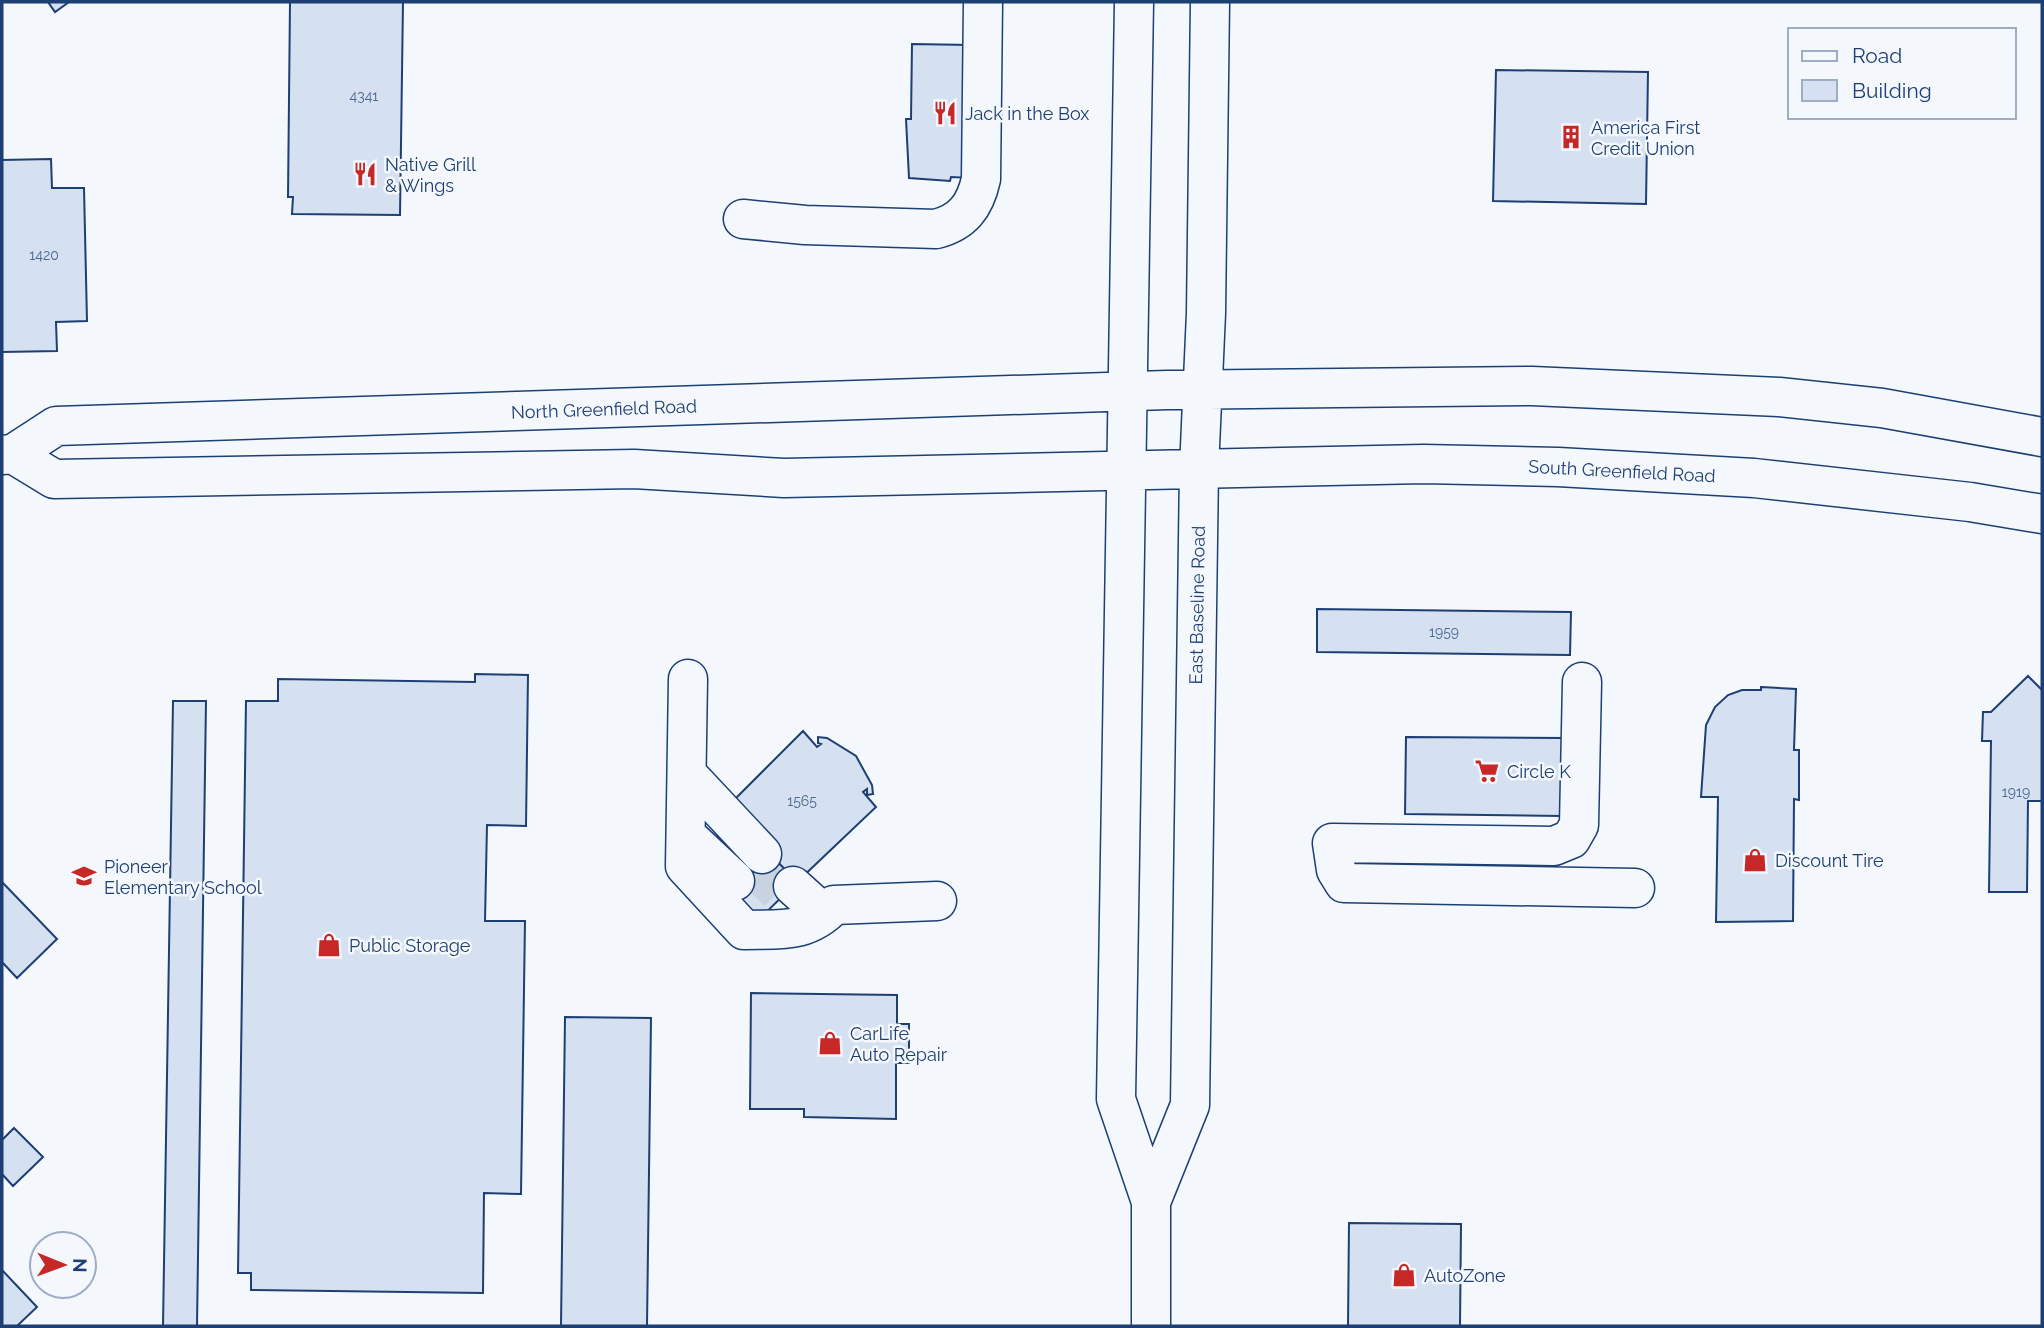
<svg xmlns="http://www.w3.org/2000/svg" width="2044" height="1328" font-family="Raleway,sans-serif">
<rect width="100%" height="100%" fill="#f4f7fb"/>
<path fill="#d5e0f0" stroke="#1d3f73" stroke-width="2" d="M48,2H69L55,12Z
M290,2H403L400,215L292,214L293,197H288Z
M912,44L971,45V178L951,177L950,181L909,178L906,119H911Z
M1496,70L1648,72L1646,204L1493,201Z
M51,159L52,188H84L87,321L56,322L57,351L2,352V160Z
M1317,609L1571,612L1570,655L1317,652Z
M475,674L528,675L526,826L487,825L485,921H525L521,1194L484,1193L483,1293L251,1290V1273H238L246,701H278V679L475,682Z
M2028,676L2042,690V801H2028L2027,892H1989L1991,741H1982L1983,712H1991Z
M1761,687L1796,689L1794,750H1799V800L1794,799L1793,921L1716,922L1718,797H1701L1706,725L1715,707L1728,695L1742,690H1761Z
M173,701H206L197,1326H163Z
M803,731L817,747L821,744L818,743V737L827,738L856,756L872,785L873,794L867,795V789L863,792L876,807L797,882L726,808Z
M1406,737L1563,738L1561,816L1405,814Z
M767,851L797,882L747,931L717,900Z
M2,882L57,939L17,978L2,962Z
M751,993L897,995V1024H909V1063H896V1119L804,1117V1109H750Z
M565,1017L651,1018L647,1326H561Z
M14,1128L43,1157L13,1186L2,1174V1140Z
M1349,1223L1461,1224L1460,1326H1348Z
M2,1270L37,1307L17,1326H2Z"/>
<g fill="none" stroke-linecap="round" stroke-linejoin="round">
<path stroke="#c9d2e0" stroke-width="38" stroke-dasharray="38 19" stroke-linecap="butt" d="M750,866L782,896"/>
<g stroke="#1d3f73" stroke-width="41">
<path id="minor" d="M743,219L805,225L936,229C963,222 975,206 981,179L983,2
M688,679L685,866L744,930C781,929 806,934 834,905L937,901
M1582,682L1579,825L1571,839L1554,846L1332,843L1336,870L1344,883L1635,888
M687,774L762,854
M687,836L735,881
M793,886L824,914"/>
</g>
<g stroke="#1d3f73" stroke-width="41">
<path id="major" d="M1134,2L1116,1099L1151,1202V1326
M13,454L54,479L634,469L784,478L1424,464L1558,467L1754,478L1970,502L2042,514
M2,455L13,454L56,426L1167,390L1532,386L1779,397L1882,408L2042,437
M1151,1202L1190,1105L1199,469L1206,313L1210,2"/>
</g>
<use href="#minor" stroke="#f4f7fb" stroke-width="38"/>
<use href="#major" stroke="#f4f7fb" stroke-width="38"/>
</g>
<defs>
<g id="restaurant-bare" transform="scale(1.89)"><path d="M-5-6h1v4h1v-4h1v4h1v-4h1v5L-1.5 .5V6h-2V.5L-5-1ZM5-6V6H3V1.5H1.5Q1.5-4 5-6Z" fill="#c62828" stroke="#f4f7fb" stroke-width="2.5" paint-order="stroke"/></g>
<g id="building-bare" transform="scale(1.89)"><path d="M-4-6H4V6H1V3H-1V6H-4ZM-2.5-4.3h1.7v1.8h-1.7ZM.8-4.3h1.7v1.8H.8ZM-2.5-1h1.7V.8h-1.7ZM.8-1h1.7V.8H.8Z" fill="#c62828" stroke="#f4f7fb" stroke-width="2.5" paint-order="stroke"/></g>
<g id="supermarket-bare" transform="scale(1.89)"><path d="M-6-5.5h2.5l.6 2H6L4.5 2H-2.5L-4.4-4H-6ZM-1.5 3.2a1.3 1.3 0 1 0 .1 0ZM3 3.2a1.3 1.3 0 1 0 .1 0Z" fill="#c62828" stroke="#f4f7fb" stroke-width="2.5" paint-order="stroke"/></g>
<g id="shop-bare" transform="scale(1.89)"><path d="M-5-2.5h2.3a2.7 3.5 0 0 1 5.4 0H5L5.5 6h-11ZM-1.5-2.5h3a1.5 2.3 0 0 0-3 0Z" fill="#c62828" stroke="#f4f7fb" stroke-width="2.5" paint-order="stroke"/></g>
<g id="school-bare" transform="scale(1.89)"><path d="M0-5L7-2L0 1L-7-2ZM-4 1L0 2.5L4 1V4Q0 6-4 4Z" fill="#c62828" stroke="#f4f7fb" stroke-width="2.5" paint-order="stroke"/></g>
</defs>
<g fill-rule="evenodd">
<use href="#restaurant-bare" x="945" y="113"/>
<use href="#building-bare" x="1571" y="137"/>
<use href="#restaurant-bare" x="365" y="174"/>
<use href="#supermarket-bare" x="1487" y="771"/>
<use href="#shop-bare" x="1755" y="860"/>
<use href="#school-bare" x="84" y="876"/>
<use href="#shop-bare" x="329" y="945"/>
<use href="#shop-bare" x="830" y="1043"/>
<use href="#shop-bare" x="1404" y="1275"/>
</g>
<g text-anchor="middle" dominant-baseline="central" stroke-width="5" stroke-linejoin="round" paint-order="stroke">
<g font-size="14" fill="#4b6792">
<text x="364" y="96">4341</text>
<text x="44" y="255">1420</text>
<text x="1444" y="632">1959</text>
<text x="2016" y="792">1919</text>
<text x="802" y="801">1565</text>
</g>
<g font-size="18" fill="#1d3f73" stroke="#f4f7fb" text-anchor="start">
<text x="965" y="113">Jack in the Box</text>
<text x="1591" y="127">America First<tspan x="1591" dy="21">Credit Union</tspan></text>
<text x="385" y="164">Native Grill<tspan x="385" dy="21">&amp; Wings</tspan></text>
<text x="1507" y="771">Circle K</text>
<text x="1775" y="860">Discount Tire</text>
<text x="104" y="866">Pioneer<tspan x="104" dy="21">Elementary School</tspan></text>
<text x="349" y="945">Public Storage</text>
<text x="850" y="1033">CarLife<tspan x="850" dy="21">Auto Repair</tspan></text>
<text x="1424" y="1275">AutoZone</text>
</g>
<g font-size="18" fill="#1d3f73" stroke="#f4f7fb">
<text transform="translate(604 409) rotate(-2)">North Greenfield Road</text>
<text transform="translate(1622 471) rotate(3)">South Greenfield Road</text>
<text transform="translate(1197 605) rotate(-89)">East Baseline Road</text>
</g>
</g>
<rect width="2044" height="1328" fill="none" stroke="#1d3f73" stroke-width="7"/>
<rect x="1788" y="28" width="228" height="91" fill="#f4f7fb" stroke="#9eadc5" stroke-width="2"/>
<rect x="1802" y="51" width="35" height="10" fill="#f4f7fb" stroke="#9eadc5" stroke-width="2"/>
<text x="1852" y="63" font-size="21" fill="#1d3f73">Road</text>
<rect x="1802" y="80" width="35" height="21" fill="#d5e0f0" stroke="#9eadc5" stroke-width="2"/>
<text x="1852" y="98" font-size="21" fill="#1d3f73">Building</text>
<g transform="translate(63 1265) rotate(91)"><circle r="33" fill="#f4f7fb" stroke="#9eadc5" stroke-width="2"/>
<path d="M0-5L12 26L0 18L-12 26Z" fill="#c62828"/>
<text y="-10" font-size="19" font-weight="bold" text-anchor="middle" fill="#1d3f73">N</text>
</g>
</svg>
